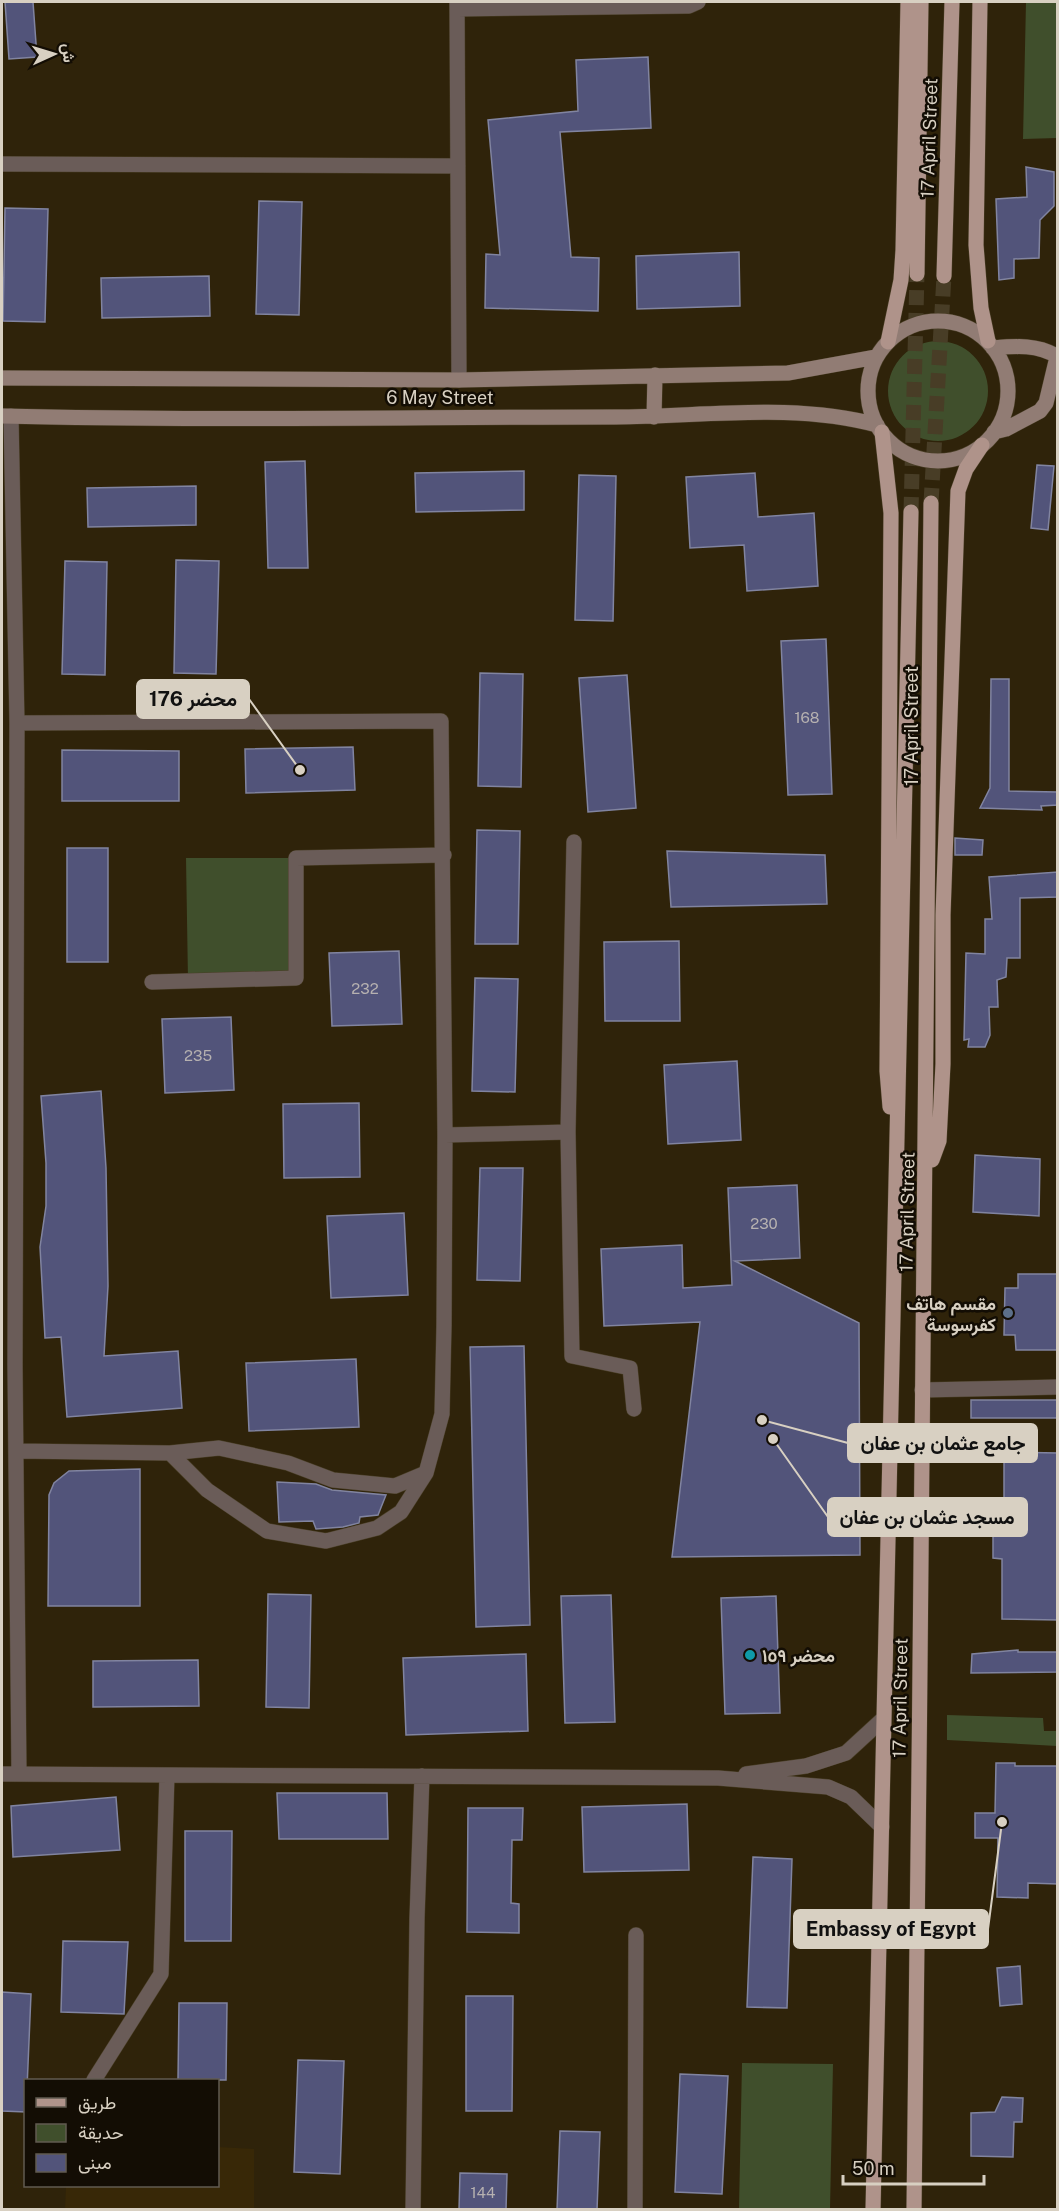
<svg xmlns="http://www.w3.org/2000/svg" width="1059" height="2211" font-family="'Public Sans',Vazirmatn,sans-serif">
<rect width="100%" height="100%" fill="#2f230a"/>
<path fill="#382807" d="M218,2147L254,2149V2209H65L66,2186H218Z"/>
<path fill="#404f2c" d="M1026,2H1057V138L1023,139Z
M888 391a50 50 0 1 1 100 0a50 50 0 1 1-100 0Z
M186,858H296V978L188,981Z
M947,1715L1043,1718L1044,1731H1057V1746L947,1740Z
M742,2063L833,2064L830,2209H739Z"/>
<path fill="#52547a" stroke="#8184a0" stroke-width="1.5" d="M5,2H33L37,57L9,59Z
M648,57L651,128L560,132L571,257L599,258L598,311L485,308L486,254L500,255L488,120L578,111L576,60Z
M1026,167L1054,172V206L1040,220L1039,258L1014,259V278L999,280L996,199L1027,197Z
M259,201L302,202L299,315L256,314Z
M5,208L48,209L45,322L3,321Z
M739,252L740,306L637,309L636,256Z
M209,276L210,316L102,318L101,278Z
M305,461L308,568H268L265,462Z
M1037,465L1054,466L1048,530L1031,528Z
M524,471V510L416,512L415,473Z
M755,473L758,517L814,513L818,586L747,591L744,545L690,548L686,477Z
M579,475L616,476L613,621L575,620Z
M196,486V525L88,527L87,488Z
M176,560L219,561L216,674L174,673Z
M65,561L107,562L105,675L62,674Z
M826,639L832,794L788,795L781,641Z
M480,673L523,674L521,787L478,786Z
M627,675L636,808L588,812L579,678Z
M991,679H1009V791L1058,792V805L1041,806L1042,810L980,808L990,788Z
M353,747L355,790L246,793L245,749Z
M62,750L179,751V801H62Z
M477,830L520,831L518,944H475Z
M955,838L983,840L982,855H955Z
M67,848H108V962H67Z
M667,851L825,855L827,904L671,907Z
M1058,872V897L1020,898V958H1007L1006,977L997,980L998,1007H989L990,1035L985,1047H968L969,1039L964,1040L966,953L985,954V919H992L989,877Z
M679,941L680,1021H605L604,942Z
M399,951L402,1024L332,1026L329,953Z
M475,978L518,979L515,1092L472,1091Z
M231,1017L234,1090L165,1093L162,1019Z
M737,1061L741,1140L668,1144L664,1065Z
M101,1091L106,1168L108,1286L104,1356L178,1351L182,1408L67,1417L61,1337L45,1338L40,1247L46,1206V1163L41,1096Z
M359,1103L360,1177L284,1178L283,1104Z
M975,1155L1040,1159L1039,1216L973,1212Z
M480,1168H523L520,1281L477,1280Z
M797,1185L800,1258L735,1261L859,1323L860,1555L672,1557L700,1322L604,1326L601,1249L682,1245L683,1288L732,1285L728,1188Z
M404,1213L408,1295L331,1298L327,1216Z
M1018,1274H1058V1350H1016L1015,1335H1004L1005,1288H1018Z
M524,1346L530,1625L476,1627L470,1347Z
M356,1359L359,1427L249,1431L246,1363Z
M971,1400H1058V1418H971Z
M1004,1452L1058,1453V1620L1002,1619V1559L993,1558V1508H1004Z
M140,1469V1606H48L49,1495L54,1483L69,1471Z
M277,1482L316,1484L332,1490L386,1495L378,1515L360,1517L359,1523L343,1527L316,1529L313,1521L279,1522Z
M268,1594L311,1595L309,1708L266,1707Z
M611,1595L615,1722L565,1723L561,1596Z
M776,1596L780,1713L725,1714L721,1598Z
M1018,1650V1652H1058V1672L971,1673L972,1654Z
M526,1654L528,1731L406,1735L403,1658Z
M198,1660L199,1706L93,1707V1661Z
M996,1763H1015V1766H1058V1884L1028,1883V1898L997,1897L998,1838H975V1813H995Z
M277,1793H387L388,1839H279Z
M116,1797L120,1850L13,1857L11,1806Z
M687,1804L689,1870L584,1872L582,1807Z
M468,1808H523L522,1840H512L511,1903L519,1904V1933L467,1932Z
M185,1831H232L231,1941H185Z
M753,1857L792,1859L787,2008L747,2007Z
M63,1941L128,1942L124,2014L61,2012Z
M1020,1966L1022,2004L1000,2006L997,1968Z
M2,1992L31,1994L26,2112L2,2111Z
M466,1996H513L512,2111H466Z
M179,2003H227L226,2080H178Z
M298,2060L344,2061L340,2174L294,2172Z
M680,2074L728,2076L722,2194L675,2192Z
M1002,2097L1023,2098L1022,2122H1014L1013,2157L971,2156V2113L995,2112Z
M560,2131L600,2132L597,2210H557Z
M460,2173L507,2174L506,2210H459Z"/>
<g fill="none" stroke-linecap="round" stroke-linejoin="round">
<path stroke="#483d26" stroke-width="15" stroke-dasharray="15 8" stroke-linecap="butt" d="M931,503L944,276
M911,512L917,274"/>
<g stroke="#4a3f27" stroke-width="16">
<path id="minor" d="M457,2L459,380
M457,9L689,6L698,2
M2,164L458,166
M11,416L17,723L15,1365L19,1774
M17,723L441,721L445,1135L444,1326L442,1414L426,1473L401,1512L377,1528L326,1541L267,1531L207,1490L170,1453
M574,842L568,1132L572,1356L630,1368L634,1409
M152,982L296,978V858L444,855
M445,1135L568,1132
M922,1390L1058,1387
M16,1451L170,1453L219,1448L288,1463L333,1480L395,1486L426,1473
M2,1774L718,1778L828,1787L851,1797L882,1827
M746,1774L806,1766L846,1753L883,1719
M94,2080L161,1974L167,1775
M413,2210L417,1918L422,1776
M635,2210L636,1935"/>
</g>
<g stroke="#4a3f27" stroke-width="16">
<path id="secondary" d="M868 391a70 70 0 1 1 140 0a70 70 0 1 1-140 0Z
M993,348C1016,346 1038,344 1058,357
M2,378L459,380L788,373L876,357
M2,416C206,421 411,417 615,417C701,417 793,402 877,425
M654,417L655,375
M994,432L1006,429L1040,411L1046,403L1057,357"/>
</g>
<g stroke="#4a3f27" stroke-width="16">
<path id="primary" d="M980,2L976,245L981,308L988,341
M917,274L921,2
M944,276L952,2
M888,342L901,280L903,250L908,2
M882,432L891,513L887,1071L890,1107
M932,1160L939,1141L943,1064V915L958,491L966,469L982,445
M873,2210L911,512
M914,2210C920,1641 928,1072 931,503"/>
</g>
<use href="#minor" stroke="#6a5c58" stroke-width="15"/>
<use href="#secondary" stroke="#917c74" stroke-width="15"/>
<use href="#primary" stroke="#af938a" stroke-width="15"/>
</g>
<circle fill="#5c6f8a" stroke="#130d04" stroke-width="2" cx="1008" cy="1313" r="6"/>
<circle fill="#0f9aa8" stroke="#130d04" stroke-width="2" cx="750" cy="1655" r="6"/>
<g text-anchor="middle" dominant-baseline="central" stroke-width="5" stroke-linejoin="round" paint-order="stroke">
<g font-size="15" fill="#b6b1b0">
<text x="807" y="717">168</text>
<text x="365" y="988">232</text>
<text x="198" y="1055">235</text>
<text x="764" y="1223">230</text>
<text x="483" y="2192">144</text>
</g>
<g font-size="18" fill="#d8d0c2" stroke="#130d04">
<text transform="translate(929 138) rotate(-88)">17 April Street</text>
<text x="440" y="397">6 May Street</text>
<text transform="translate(911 726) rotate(-90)">17 April Street</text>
<text transform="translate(907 1212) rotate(-89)">17 April Street</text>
<text transform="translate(900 1698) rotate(-89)">17 April Street</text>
</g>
<g font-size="18" font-weight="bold" fill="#d8d0c2" stroke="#130d04" text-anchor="end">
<text x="996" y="1303">مقسم هاتف<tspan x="996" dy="21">كفرسوسة</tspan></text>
<text x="762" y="1655" text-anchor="start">محضر ١٥٩</text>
</g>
</g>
<path fill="none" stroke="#d8d0c2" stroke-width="2" d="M300 770L249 699M762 1420L848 1443M773 1439L828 1517M1002 1822L988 1929"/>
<g fill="#d8d0c2" stroke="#130d04" stroke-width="2">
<circle cx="300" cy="770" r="6"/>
<circle cx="762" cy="1420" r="6"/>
<circle cx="773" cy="1439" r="6"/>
<circle cx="1002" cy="1822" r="6"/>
</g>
<g fill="#d8d0c2" stroke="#d8d0c2" stroke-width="2">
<rect x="137" y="680" width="112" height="38" rx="6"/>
<rect x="848" y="1424" width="189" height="38" rx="6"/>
<rect x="828" y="1498" width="199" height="38" rx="6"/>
<rect x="794" y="1910" width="194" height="38" rx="6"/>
</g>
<g font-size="20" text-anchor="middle" font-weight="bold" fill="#111">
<text x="193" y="706">محضر 176</text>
<text x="943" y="1450">جامع عثمان بن عفان</text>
<text x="927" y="1524">مسجد عثمان بن عفان</text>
<text x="891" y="1936">Embassy of Egypt</text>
</g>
<rect width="1059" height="2211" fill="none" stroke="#d8d0c2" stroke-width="6"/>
<rect x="24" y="2079" width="195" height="108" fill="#130d04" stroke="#625b50" stroke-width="1.5"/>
<rect x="36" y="2098" width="30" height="9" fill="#af938a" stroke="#625b50" stroke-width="1.5"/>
<text x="78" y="2109" font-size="18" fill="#d8d0c2">طريق</text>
<rect x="36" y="2124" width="30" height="18" fill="#404f2c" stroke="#625b50" stroke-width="1.5"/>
<text x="78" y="2139" font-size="18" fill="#d8d0c2">حديقة</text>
<rect x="36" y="2154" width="30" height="18" fill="#52547a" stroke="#625b50" stroke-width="1.5"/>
<text x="78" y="2169" font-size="18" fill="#d8d0c2">مبنى</text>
<g transform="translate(54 54) rotate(86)" stroke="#130d04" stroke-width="4.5" paint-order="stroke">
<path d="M0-4.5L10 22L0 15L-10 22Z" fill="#d8d0c2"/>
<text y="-9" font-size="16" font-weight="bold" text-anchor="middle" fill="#d8d0c2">ش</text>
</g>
<path d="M843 2175v9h141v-9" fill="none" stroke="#d8d0c2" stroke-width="3"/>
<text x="852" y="2175" font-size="18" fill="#d8d0c2" stroke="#130d04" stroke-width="4.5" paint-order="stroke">50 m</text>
</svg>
